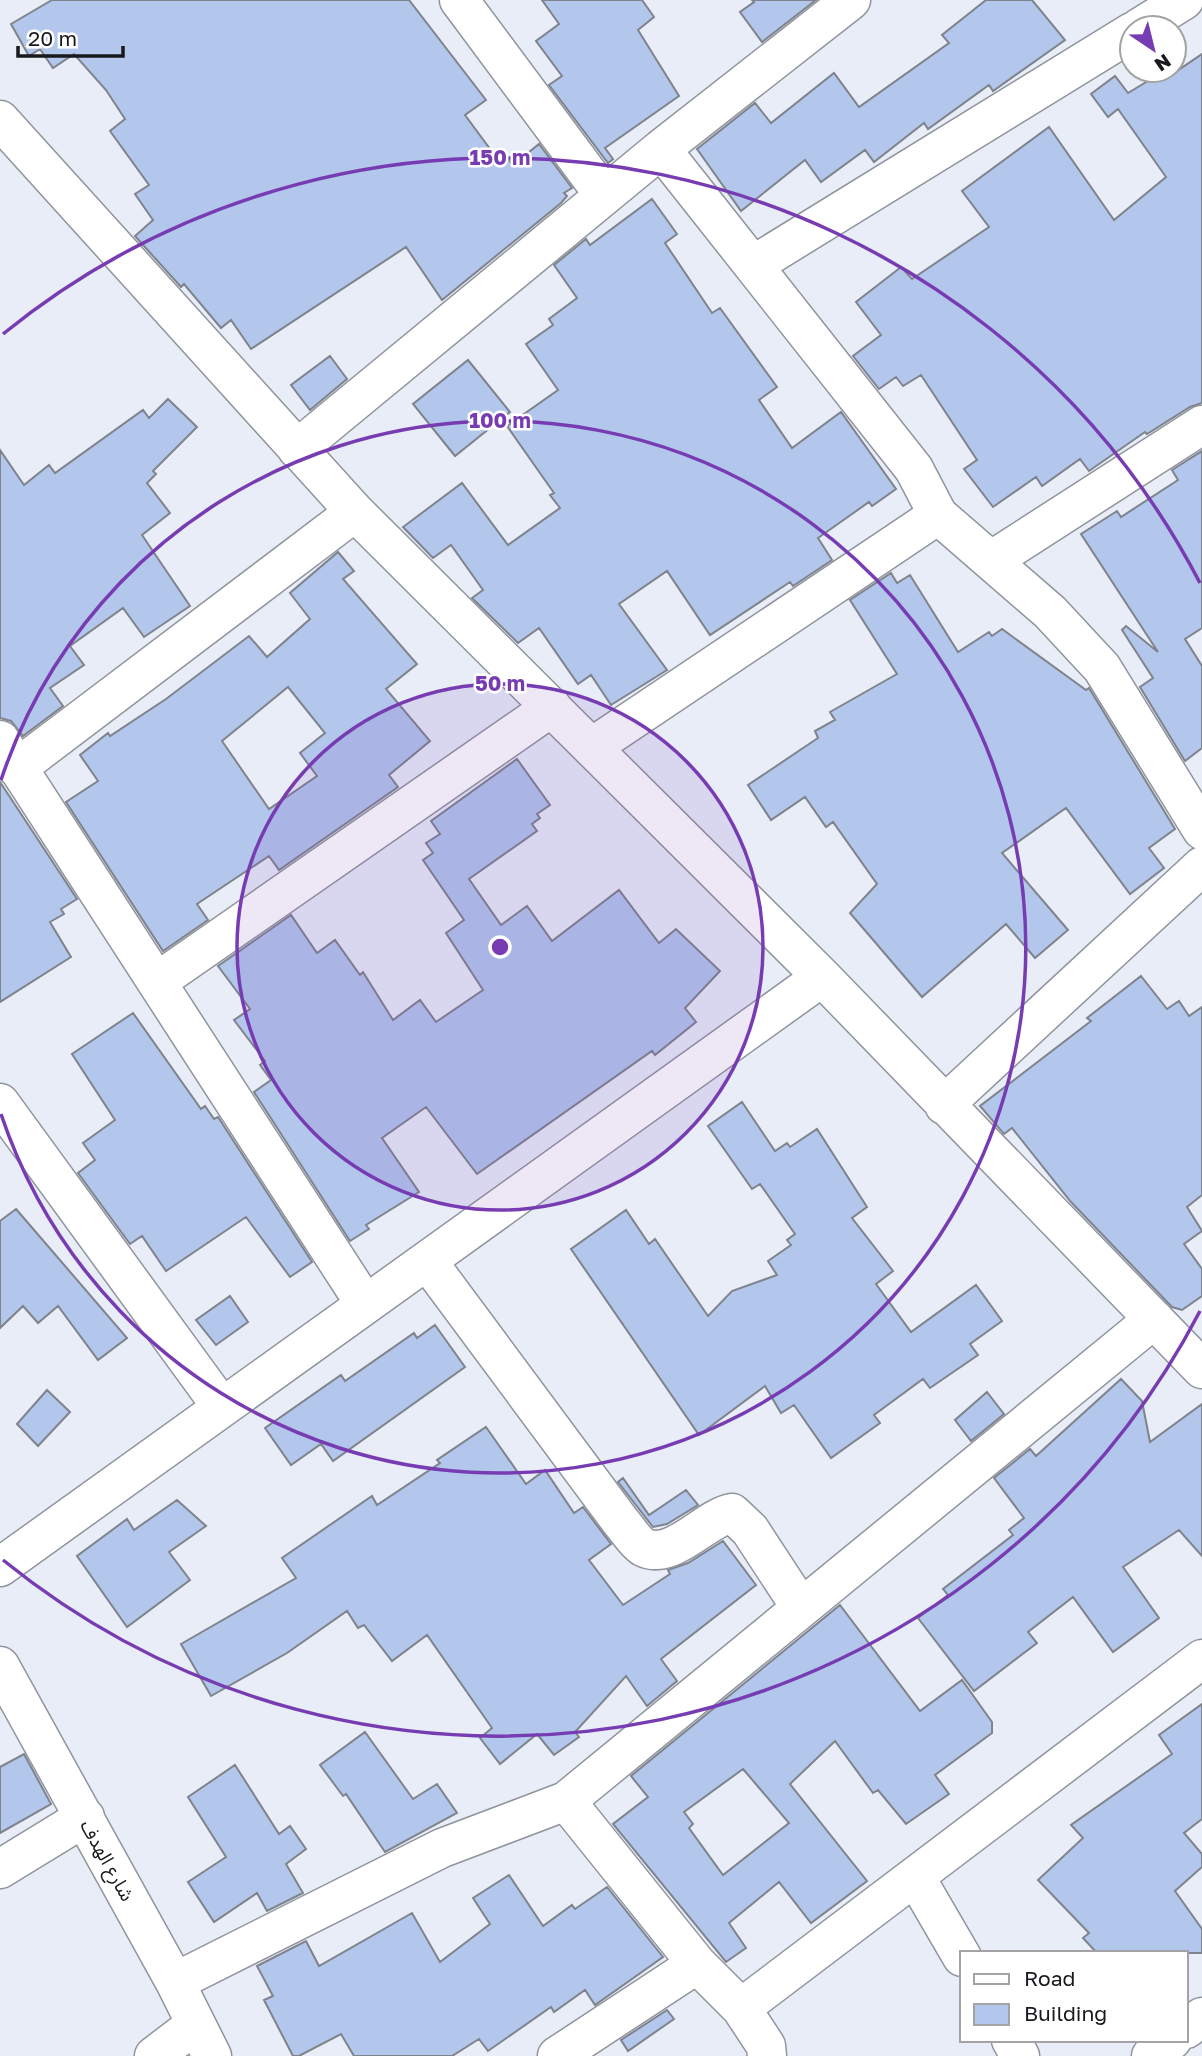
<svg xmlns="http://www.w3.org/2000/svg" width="1202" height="2056" font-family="'Golos Text','Noto Sans Arabic',sans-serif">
<rect width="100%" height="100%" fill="#e8edf7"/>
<path fill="#b3c6ec" stroke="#7f838c" stroke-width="2" fill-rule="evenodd" d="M52,0H409L486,100L465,115L499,161L506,156L513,165L539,144L572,188L564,193L567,196L561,203L442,300L406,247L251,349L231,320L221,328L184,284L181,287L135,236L153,220L135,194L149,185L110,131L125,119L106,90L74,54L53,68L40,49L29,56L11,24Z
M542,0H642L654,17L638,30L679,96L605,148L613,159L608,163L549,85L562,76L536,41L559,24Z
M752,0H816L762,42L740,12L754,2Z
M986,0H1032L1065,40L993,91L989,85L928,129L924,123L874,162L865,150L821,182L805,160L741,211L697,149L755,103L771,123L834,73L859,107L949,43L942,35Z
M1202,54V403L1190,407L1147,434L1145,432L1089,471L1080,459L1042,486L1036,477L993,507L964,469L977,460L921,375L903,386L896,377L879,389L853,356L881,335L856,302L901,267L912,279L989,227L962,191L1049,127L1114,220L1166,177L1118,109L1108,117L1091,94L1115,76L1128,93L1161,73L1165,79Z
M652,199L677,234L665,243L712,313L720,308L777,387L759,400L792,448L841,412L896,489L872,506L869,502L818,538L832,560L793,586L790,582L710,635L667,571L619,604L667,670L611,705L591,675L578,684L539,628L518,643L472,598L483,590L451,545L433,558L403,527L462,483L508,545L560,508L550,495L554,493L507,426L558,390L526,344L553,325L549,319L577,298L554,265L586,239L590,245Z
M330,356L347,379L310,410L291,385Z
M468,360L510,412L455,456L413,404Z
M168,399L197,427L153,471L156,474L147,483L170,513L142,535L190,606L144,637L123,608L70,646L84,665L50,688L63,706L23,736L11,721L0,718V450L24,485L49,465L55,473L143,410L149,418Z
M1202,451V628L1185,639L1202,666V748L1185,761L1140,687L1153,678L1122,630L1126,626L1158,652L1081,534L1117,511L1121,517L1178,480L1172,470Z
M338,552L354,571L343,579L417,664L386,689L430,741L389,775L398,787L279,870L269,856L197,904L208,920L163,951L66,802L98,781L80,755L108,733L110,736L166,699L249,636L267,657L310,619L290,593ZM288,687L325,733L300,753L317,776L269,809L222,741Z
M891,573L897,583L910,575L958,652L989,632L992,636L1002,629L1086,690L1089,688L1175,829L1149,848L1164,868L1130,894L1066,808L1002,853L1068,930L1035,958L1006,924L922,997L850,913L877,884L833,822L826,827L805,797L771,820L748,785L818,738L815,731L835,720L830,712L897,674L850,600Z
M517,759L550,805L537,814L540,818L532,824L537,831L469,879L501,925L527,906L552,941L619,890L659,943L676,929L720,971L685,1008L696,1022L655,1055L652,1051L477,1174L426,1107L382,1138L419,1192L366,1225L369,1229L350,1241L254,1092L271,1080L260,1065L265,1061L234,1020L250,1009L218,966L291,915L317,953L335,940L360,975L363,972L393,1020L420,1000L436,1022L483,990L446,933L464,920L423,860L433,853L426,843L440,834L431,821Z
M0,782L77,899L61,909L64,914L50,922L71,957L0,1002Z
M1141,976L1167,1009L1179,1001L1189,1016L1202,1007V1195L1187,1207L1202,1231L1184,1244L1202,1269V1296L1182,1310L1172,1307L1071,1202L1012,1128L1004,1134L980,1106L1091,1021L1087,1018Z
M133,1013L201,1109L205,1106L214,1119L218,1117L312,1262L290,1277L246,1217L166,1271L142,1236L130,1244L78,1173L95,1160L83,1143L115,1120L72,1054Z
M742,1102L775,1151L787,1143L790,1147L817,1129L867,1207L852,1218L893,1271L876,1284L911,1332L976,1285L1002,1321L970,1344L978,1355L930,1388L923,1379L874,1415L880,1423L831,1458L794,1405L781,1413L765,1386L699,1435L571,1249L626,1210L649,1244L655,1239L708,1316L732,1291L777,1275L768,1261L791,1245L787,1240L795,1234L760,1184L752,1189L708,1126Z
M16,1209L127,1338L98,1360L58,1306L38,1323L23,1306L0,1328V1221Z
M230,1296L248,1322L216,1345L196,1320Z
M435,1325L465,1367L333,1461L321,1444L291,1465L265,1428L341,1375L345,1381L414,1333L417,1338Z
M1121,1379L1142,1401L1150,1442L1202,1404V1556L1179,1530L1123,1567L1159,1618L1113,1652L1073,1597L1028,1632L1037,1643L974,1691L918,1618L948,1595L943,1589L1013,1535L1009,1530L1024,1518L994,1478L1030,1449L1036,1456Z
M47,1390L70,1412L38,1446L17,1424Z
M987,1392L1004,1414L971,1441L955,1420Z
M486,1427L526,1484L545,1470L574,1513L583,1507L611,1544L589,1560L623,1605L670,1574L668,1570L688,1563L723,1541L756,1585L661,1659L677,1681L647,1706L626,1676L575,1732L579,1737L554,1755L537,1734L500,1764L480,1738L492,1728L427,1635L392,1661L364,1625L358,1628L347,1611L287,1653L211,1696L181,1644L296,1578L282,1558L372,1496L377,1505L440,1463L437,1460Z
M623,1478L649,1515L686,1490L698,1505L667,1524L653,1527L618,1482Z
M177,1500L206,1526L169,1552L190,1580L127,1627L77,1556L127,1519L134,1530Z
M840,1605L920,1711L962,1680L992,1722V1733L935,1775L949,1794L906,1824L878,1790L873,1793L835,1741L790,1784L867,1881L811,1923L779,1882L729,1923L746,1948L726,1962L613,1824L648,1797L631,1776ZM743,1769L789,1823L723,1875L689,1828L693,1824L684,1812Z
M1202,1704V1819L1184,1833L1202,1854V1867L1175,1891L1202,1929V1953H1097L1083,1938L1089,1933L1038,1880L1083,1838L1071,1825L1172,1754L1159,1735Z
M365,1732L413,1799L437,1784L457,1813L385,1852L346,1794L343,1796L320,1765Z
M24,1754L51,1804L0,1833V1767Z
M235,1765L279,1834L290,1826L306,1849L286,1864L303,1893L267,1911L257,1893L214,1922L188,1882L226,1857L188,1797Z
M509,1875L543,1926L572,1905L575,1909L607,1887L663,1957L595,2005L585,1990L554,2012L551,2007L488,2051L479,2039L452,2056H354L341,2034L299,2056H293L264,2000L273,1996L257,1966L306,1941L319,1966L412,1913L440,1962L490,1924L473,1898Z
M667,2010L674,2019L628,2051L621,2040Z"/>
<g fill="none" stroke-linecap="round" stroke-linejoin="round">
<g stroke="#90949d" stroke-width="41">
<path id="minor" d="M459,0L604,195
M1139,28L1184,0
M0,120L355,512L822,977L1202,1369
M661,149L914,469L938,515L1050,612L1102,668L1202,830
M755,264L1132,32
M297,449L661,149L851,0
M992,560L1202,425
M0,740L365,1304
M592,747L938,515
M17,768L355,512
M158,981L552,707
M0,1103L221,1406
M944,1105L1202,866
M428,1262L621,1522C628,1530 635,1542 643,1547C672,1562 705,1518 732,1513L750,1530L801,1608
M0,1567L822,977
M0,1666L175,1982L212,2056
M566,1801L697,1964L741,2008L766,2046L767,2056
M0,1869L85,1817
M916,1878L962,1957
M175,1982L442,1848L566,1801L1154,1319
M741,2008L1202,1659
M1186,2029L1202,2017
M1011,2040L1020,2056
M154,2056L196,2024
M557,2056L697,1964
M1151,2056L1172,2040"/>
</g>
<use href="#minor" stroke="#fff" stroke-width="38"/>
</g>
<circle cx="500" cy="947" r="263" fill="#773cb2" fill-opacity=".12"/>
<g fill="none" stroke="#773cb2" stroke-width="3.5">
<circle cx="500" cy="947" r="263"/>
<path d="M1 780A526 526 0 1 1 1 1114"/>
<path d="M1200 1311A789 789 0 0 1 3 1560M3 334A789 789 0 0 1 1200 583"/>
</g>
<g text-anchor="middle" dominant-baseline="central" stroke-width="5" stroke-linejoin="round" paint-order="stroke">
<g font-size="19" fill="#18191d" stroke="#fff">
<text transform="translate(108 1860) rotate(61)">شارع الهدف</text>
</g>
</g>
<circle cx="500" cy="947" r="10" fill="#773cb2" stroke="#fff" stroke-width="3.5"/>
<g font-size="21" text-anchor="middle" font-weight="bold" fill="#773cb2" stroke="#fff" stroke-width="5" stroke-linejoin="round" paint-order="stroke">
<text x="500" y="165">150 m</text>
<text x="500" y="428">100 m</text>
<text x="500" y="691">50 m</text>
</g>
<rect x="960" y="1951" width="228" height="91" fill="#ffffff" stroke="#a3a3a5" stroke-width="2"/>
<rect x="974" y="1974" width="35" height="10" fill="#ffffff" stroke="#a3a3a5" stroke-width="2"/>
<text x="1024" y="1986" font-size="21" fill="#18191d">Road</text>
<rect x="974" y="2004" width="35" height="21" fill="#b3c6ec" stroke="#a3a3a5" stroke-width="2"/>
<text x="1024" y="2021" font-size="21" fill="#18191d">Building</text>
<g transform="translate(1153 49) rotate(145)"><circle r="33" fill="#ffffff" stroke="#a3a3a5" stroke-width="2"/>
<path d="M0-5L12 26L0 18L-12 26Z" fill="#773cb2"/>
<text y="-10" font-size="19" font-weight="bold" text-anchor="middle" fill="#18191d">N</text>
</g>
<path d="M18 46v10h105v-10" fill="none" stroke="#18191d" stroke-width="3.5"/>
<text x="28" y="46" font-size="21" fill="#18191d" stroke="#ffffff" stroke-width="5" paint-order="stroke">20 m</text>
</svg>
